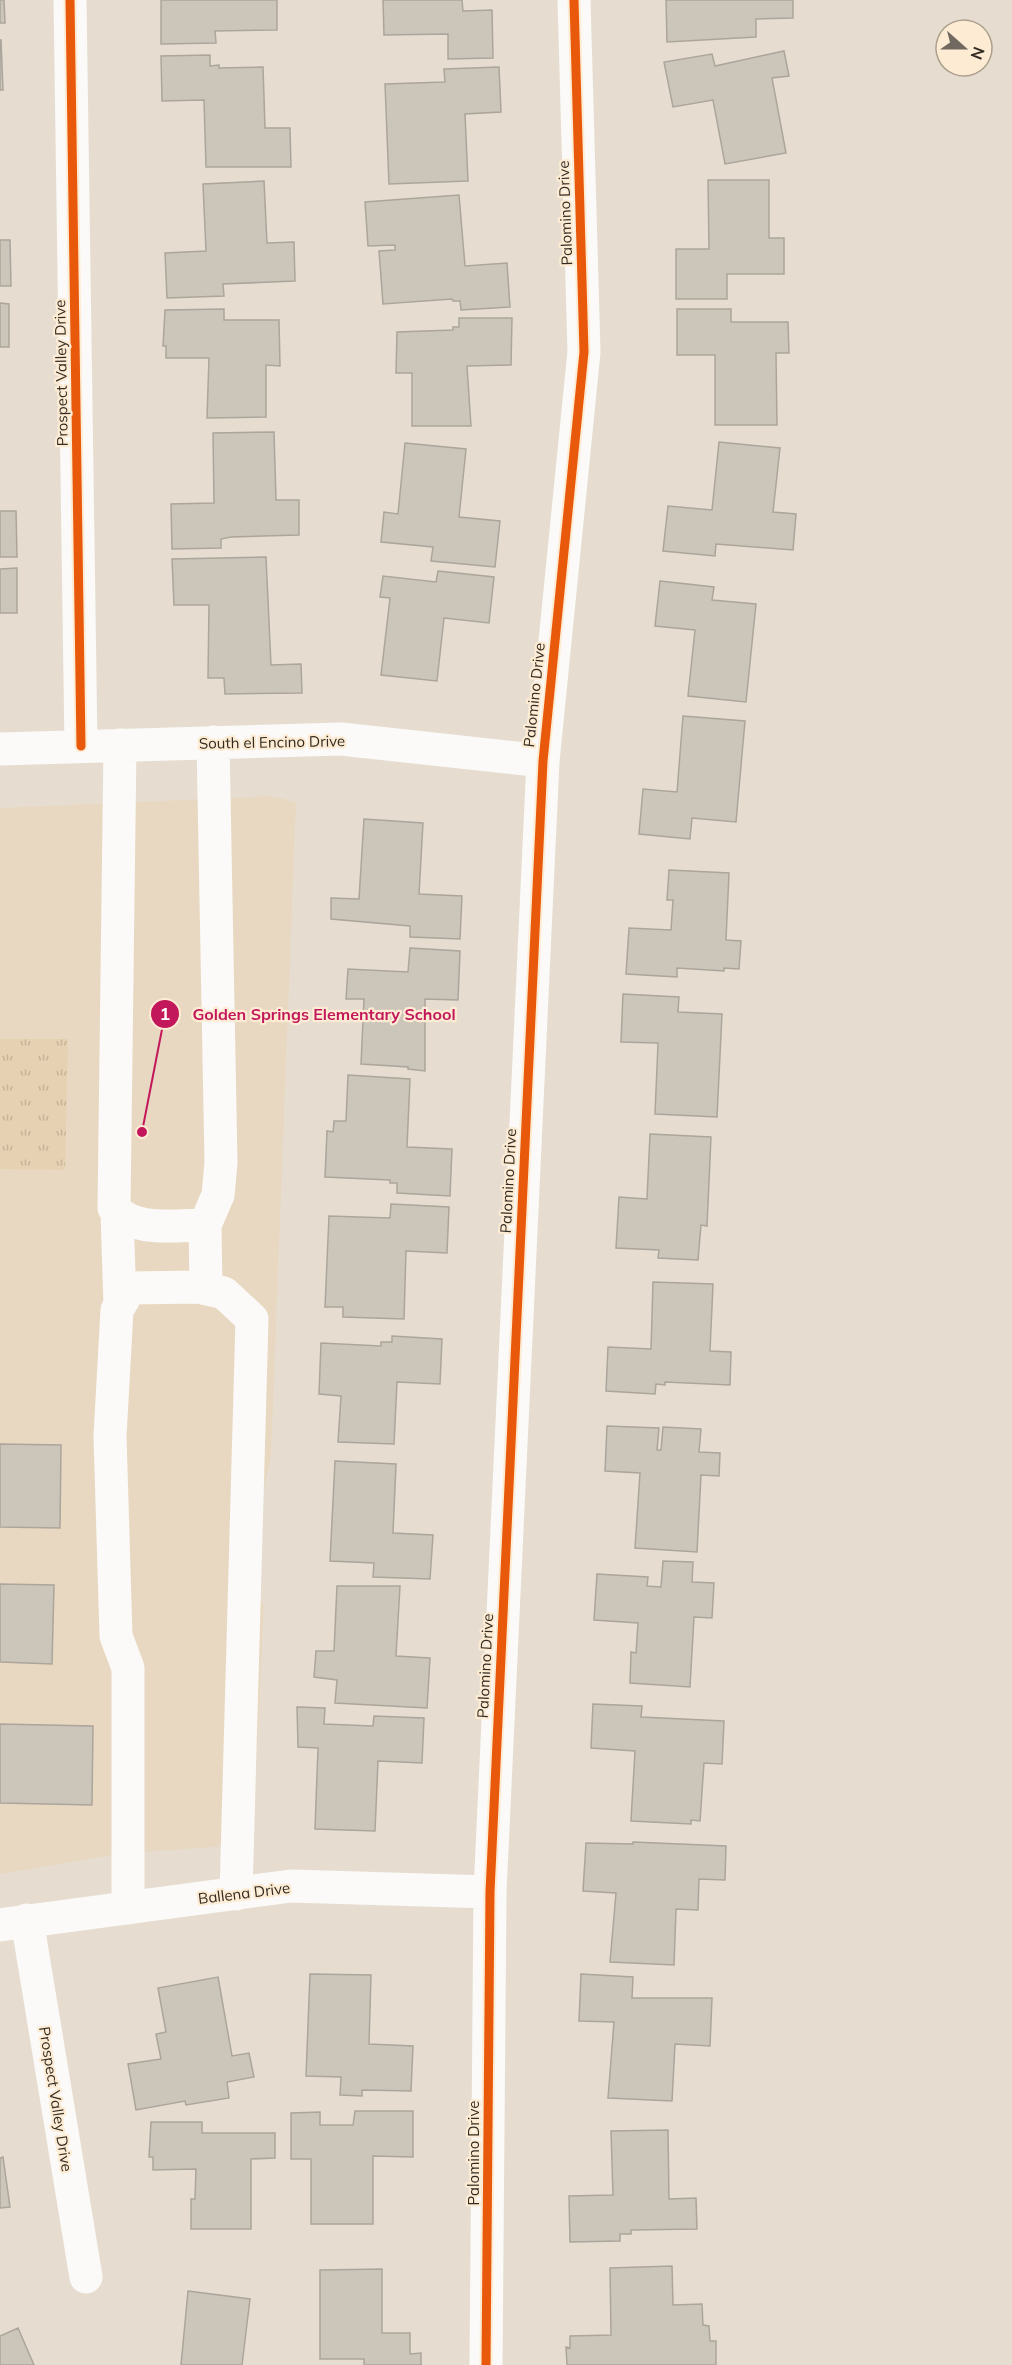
<svg xmlns="http://www.w3.org/2000/svg" width="1012" height="2365" font-family="Mulish,sans-serif">
<defs>
<pattern id="park-tufts" width="24" height="20" patternUnits="userSpaceOnUse" patternTransform="scale(1.5)"><rect width="24" height="20" fill="#e6d1b2"/><path d="M3 7l-1-3M5 7V3M7 7l1-3M15 17l-1-3M17 17v-4M19 17l1-3" fill="none" stroke="#c6b499"/></pattern>
</defs>
<rect width="100%" height="100%" fill="#e6ddd0"/>
<path fill="#e8d8c1" d="M271,796L296,802L271,1455L258,1516L255,1591L264,1604L253,1844L117,1854L0,1874V808Z"/>
<path fill="url(#park-tufts)" d="M0,1039H68L65,1170L0,1169Z"/>
<path fill="#ccc5ba" stroke="#aca59b" stroke-width="1.5" d="M0,0H4L5,23H0Z
M161,0H277V30L215,31L216,43L161,44Z
M383,0H462L463,11L492,10L493,58L448,59V34L384,35Z
M666,0H793V18L756,19V37L667,42Z
M0,40H1L3,90H0Z
M784,51L789,76L772,78L786,153L725,164L713,100L673,107L664,62L712,54L715,66Z
M210,55V66L219,65V68L263,67L265,128H290L291,167H206L204,100L162,101L161,56Z
M499,67L501,112L465,114L468,181L389,184L385,84L445,82L444,69Z
M708,180H769V238H784V274H727V299H676V249H709Z
M264,181L267,243L294,242L295,281L223,284L224,296L167,298L165,253L206,251L203,184Z
M459,195L465,266L507,263L510,307L461,310L460,301H453L452,299L383,304L379,251L395,250V245L368,246L365,202Z
M0,240H10L11,286H0Z
M0,303L9,304V347H0Z
M224,309V320H279L280,366L266,365V417L207,418L209,358H166V346H163L165,310Z
M677,309H731V322H788L789,353H776L777,425H715V355H677Z
M459,318H512L511,365L467,366L471,426H412V373H396L397,332L453,330V327H459Z
M274,432L276,500H299V535L231,537L221,539V548L172,549L171,504L214,503L213,433Z
M719,442L780,448L773,512L796,514L793,550L716,544L715,556L663,551L668,506L712,510Z
M405,443L466,449L459,517L500,521L495,567L431,561L433,547L381,542L384,512L398,514Z
M0,511H16L17,557H0Z
M266,557L271,665L301,664L302,693L225,694L224,678H208L209,605H174L172,559Z
M17,568V613H0V569Z
M438,571L494,577L489,623L444,618L437,681L381,675L390,598L380,597L383,576L436,582Z
M660,581L714,587L712,600L756,604L746,702L688,696L695,630L655,626Z
M683,716L745,721L736,822L692,818L690,839L639,834L643,789L677,792Z
M364,819L423,823L419,894L462,896L460,939L410,937V926L331,919V898L359,899Z
M669,870L729,873L726,940L741,941L739,969L724,968V971L677,968V977L626,974L629,928L671,930L673,900H667Z
M410,948L460,951L458,1000L425,999V1071L408,1069V1067L361,1064L364,999H346L348,969L408,972Z
M623,994L679,997L678,1012L722,1014L717,1117L655,1114L658,1043L621,1042Z
M348,1075L410,1079L407,1147L452,1149L450,1196L397,1193V1183H390V1180L325,1177L327,1131L333,1132L334,1121H346Z
M650,1134L711,1137L707,1226L701,1225L698,1260L658,1258L659,1250L616,1248L619,1197L647,1199Z
M391,1204L449,1207L447,1253L406,1251L404,1319L343,1317V1307H325L329,1216L390,1218Z
M653,1282L713,1284L710,1351L731,1352L730,1385L665,1382V1385L656,1384L655,1394L606,1391L608,1347L651,1349Z
M392,1336L442,1339L440,1384L397,1382L394,1444L338,1442L341,1396L319,1394L321,1343L381,1346V1342H392Z
M607,1426L659,1428L657,1450H661L663,1427L701,1429L699,1452L720,1453L719,1476L701,1475L697,1552L635,1548L640,1473L605,1471Z
M0,1444L61,1445L60,1528L0,1527Z
M335,1461L396,1464L393,1533L433,1535L430,1579L373,1577L374,1563L330,1561Z
M663,1561L693,1562L692,1582L714,1583L712,1618L694,1617L690,1687L630,1683L631,1652L636,1653L638,1623L594,1620L597,1574L648,1577L647,1586L661,1587Z
M0,1584L54,1585L52,1664L0,1662Z
M337,1586H400L396,1656L430,1658L427,1708L335,1703L337,1680L314,1677L316,1651H334Z
M593,1704L642,1706L641,1717L724,1721L722,1764L704,1763L700,1821L691,1820V1824L631,1821L635,1751L591,1748Z
M297,1707L325,1708L324,1724L373,1726L374,1716L424,1718L422,1763L378,1761L375,1831L315,1829L318,1748L298,1747Z
M0,1724L93,1726L92,1805L0,1803Z
M633,1842L726,1846L725,1880L699,1879L698,1910L676,1909L674,1965L610,1962L616,1893L583,1891L586,1843L633,1844Z
M310,1974L371,1975L369,2044L413,2046L411,2091L362,2090V2096L340,2095L341,2077L306,2076Z
M581,1974L633,1977L632,1998H712L710,2046L675,2044L672,2101L608,2098L614,2022L579,2021Z
M218,1977L232,2056L249,2053L254,2077L227,2082L229,2098L186,2105L185,2101L136,2110L128,2064L161,2059L156,2034L166,2032L158,1988Z
M355,2111H413V2157L373,2156V2224H311V2159H291V2113L320,2112V2125H353Z
M151,2122H202V2133H275V2158L251,2159V2229H191V2199H195L196,2169L153,2170V2157H149Z
M668,2130L669,2199L696,2198L697,2229L631,2230V2234H620V2241L570,2242L569,2196L613,2195L611,2131Z
M3,2157L10,2207L0,2208V2158Z
M672,2266L673,2305L702,2304L703,2325L709,2326L710,2341H716V2365H567L566,2347L570,2348V2336L611,2335L610,2268Z
M382,2269V2333H410V2354L421,2353V2365H364V2359H320V2270Z
M188,2291L250,2299L242,2365H181Z
M18,2328L34,2365H0V2336Z"/>
<g fill="none" stroke-linecap="round" stroke-linejoin="round">
<path stroke="#fbfaf8" stroke-width="33" d="M70,0L81,746
M120,745L114,1208C134,1233 176,1225 205,1225L218,1195L221,1163L213,742
M0,749L341,739L543,761
M117,1212L120,1305
M205,1225L206,1289
M128,1908V1668L116,1636L110,1436L117,1310L130,1288L198,1287L224,1293L252,1319L236,1894
M27,1920L86,2277
M0,1925L291,1886L490,1892
M486,2365L490,1892L543,761L584,352L574,0"/>
<g stroke="#fdecd3" stroke-width="13">
<path id="cycleway" d="M70,0L81,746
M486,2365L490,1892L543,761L584,352L574,0"/>
</g>
<use href="#cycleway" stroke="#e8590c" stroke-width="9"/>
</g>
<g text-anchor="middle" dominant-baseline="central" stroke-width="4.5" stroke-linejoin="round" paint-order="stroke">
<g font-size="15" fill="#322b22" stroke="#fdecd3">
<text transform="translate(565 213) rotate(-92)">Palomino Drive</text>
<text transform="translate(61 373) rotate(-91)">Prospect Valley Drive</text>
<text transform="translate(534 695) rotate(-84)">Palomino Drive</text>
<text transform="translate(272 742) rotate(-1)">South el Encino Drive</text>
<text transform="translate(508 1181) rotate(-87)">Palomino Drive</text>
<text transform="translate(485 1666) rotate(-87)">Palomino Drive</text>
<text transform="translate(244 1893) rotate(-7)">Ballena Drive</text>
<text transform="translate(56 2099) rotate(81)">Prospect Valley Drive</text>
<text transform="translate(473 2153) rotate(-90)">Palomino Drive</text>
</g>
</g>
<path fill="none" stroke="#c2185b" stroke-width="2" d="M142 1132L165 1014"/>
<g fill="#c2185b" stroke="#fdecd3" stroke-width="2">
<circle cx="142" cy="1132" r="6"/>
<circle cx="165" cy="1014" r="15"/>
</g>
<g font-size="18" text-anchor="middle" font-weight="bold" fill="#fff">
<text x="165" y="1020">1</text>
</g>
<g font-size="16" text-anchor="middle" font-weight="bold" fill="#c2185b" stroke="#fdecd3" stroke-width="4.5" stroke-linejoin="round" paint-order="stroke">
<text x="324" y="1020">Golden Springs Elementary School</text>
</g>
<g transform="translate(964 48) rotate(111)"><circle r="28" fill="#fdecd3" stroke="#ac9f8c" stroke-width="1.5"/>
<path d="M0-4.5L10 22L0 15L-10 22Z" fill="#71695f"/>
<text y="-9" font-size="16" font-weight="bold" text-anchor="middle" fill="#322b22">N</text>
</g>
</svg>
